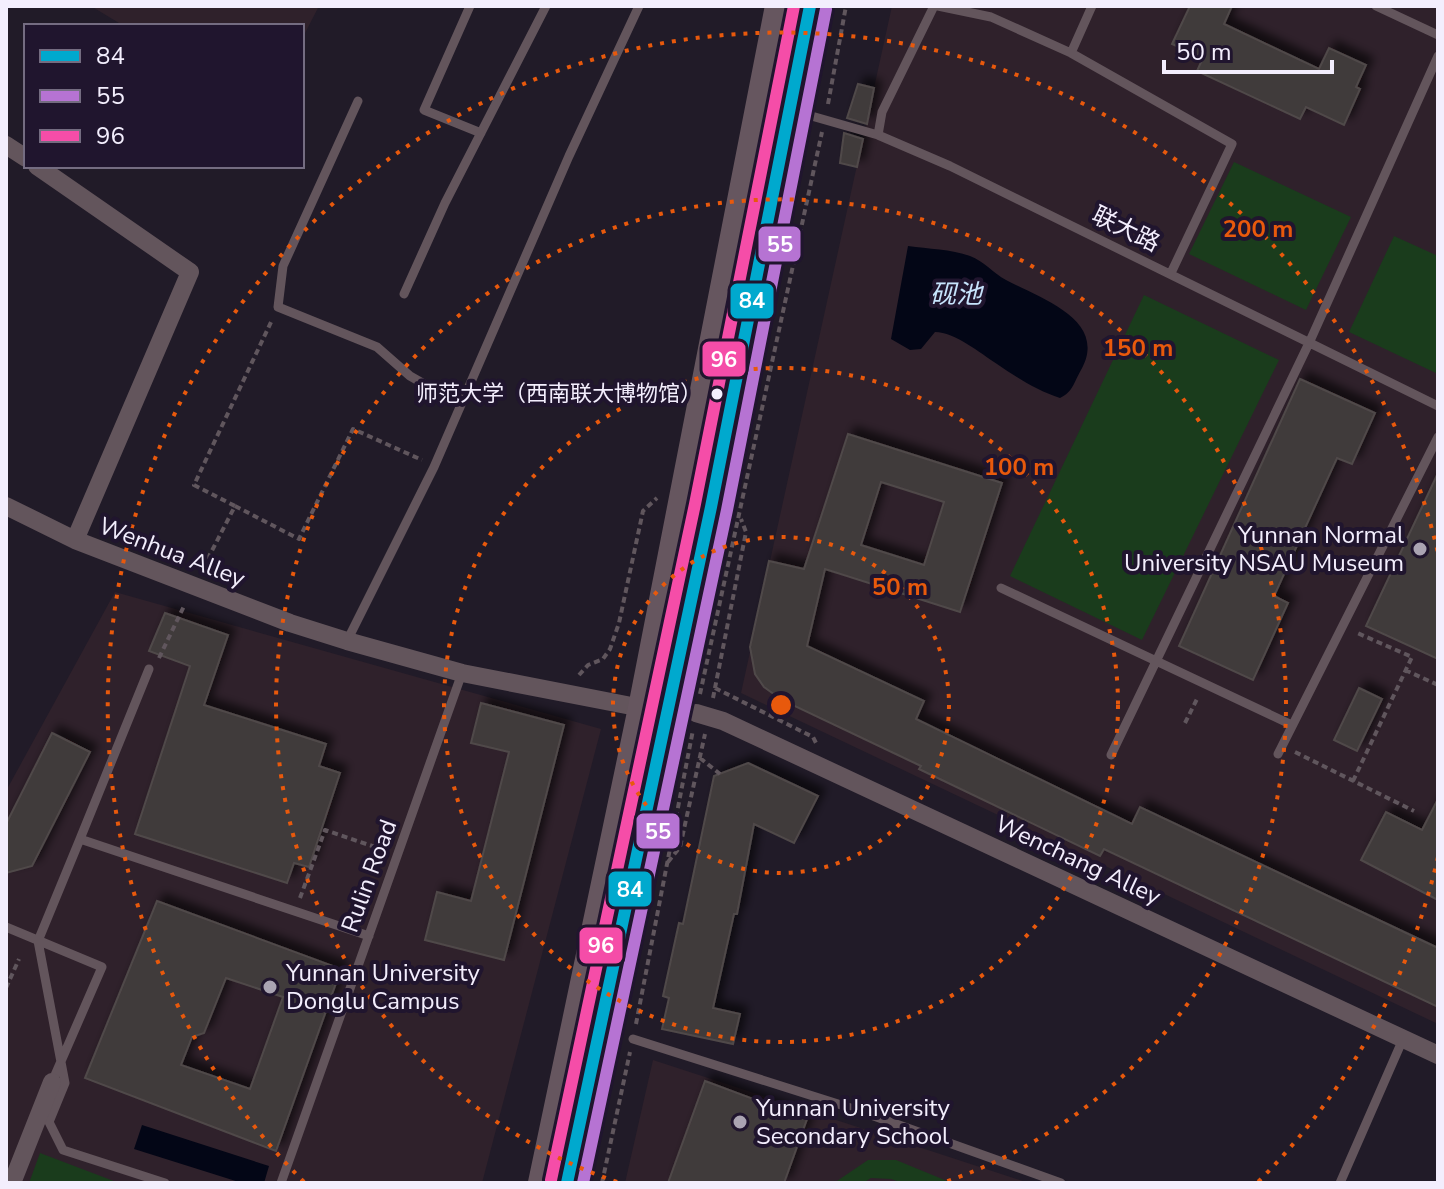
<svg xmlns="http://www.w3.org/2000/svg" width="1444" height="1189" font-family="'Nunito Sans','Noto Sans SC',sans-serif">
<defs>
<filter id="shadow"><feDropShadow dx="7" dy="-7" stdDeviation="4" flood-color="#0009"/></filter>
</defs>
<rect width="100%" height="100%" fill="#211b28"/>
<path fill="#2f212b" d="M91,6H319L302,39V26H124Z
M892,6H1438V1024L741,693Z
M115,592L601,729L482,1183H6V791Z
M653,1060L1029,1183H625Z"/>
<path fill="#1a3c1c" d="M1234,162L1351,217L1306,310L1189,254Z
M1394,236L1438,256V374L1349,332Z
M1144,295L1279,360L1142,640L1010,576Z
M40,1153L119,1183H29Z
M868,1160H896L952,1183H903L891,1179L871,1178L863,1183H834Z"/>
<path fill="#030616" d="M908,246C928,249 951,249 970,256C984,261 993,273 1006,280C1041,299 1109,320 1081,370C1074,382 1073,392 1060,398C1038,391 1016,377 997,364C980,353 955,332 935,332L921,349L910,350L891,339Z
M142,1125L269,1166L264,1183H242L134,1149Z"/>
<path fill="#403a3b" stroke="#504949" stroke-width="2" fill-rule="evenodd" filter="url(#shadow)" d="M1190,6H1232L1224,24L1319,69L1329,48L1366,65L1356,87L1360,89L1344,125L1306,107L1300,119L1197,71L1203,58L1172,44Z
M858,84L874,88L867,124L847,118Z
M844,133L863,139L857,167L840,163Z
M1300,379L1375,413L1352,464L1337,458L1274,596L1288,603L1253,680L1179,646Z
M848,434L1002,483L960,612L825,569L807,646L924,701L916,719L1132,824L1140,807L1438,948V1007L1104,849L1100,856L919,769L921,766L782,700L764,687L755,674L750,647L769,561L804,569ZM881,482L944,502L924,565L861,545Z
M1438,473V659L1366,626Z
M165,613L228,635L204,705L326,744L319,766L340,773L309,867L294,863L287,883L135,834L190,666L149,651Z
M1359,688L1382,699L1357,751L1334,740Z
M481,703L564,725L504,960L425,940L437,892L471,901L509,752L471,743Z
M52,733L90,752L32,866L6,873V824Z
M748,763L818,796L794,843L754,824L737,914H734L713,1008L740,1014L733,1044L662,1029L669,998L663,996L679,923L683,924L714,776Z
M1438,799V900L1361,860L1386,812L1422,830Z
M157,901L341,969L276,1151L85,1078ZM226,978L283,997L250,1089L181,1065L192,1037L204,1033Z
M705,1081L807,1119L784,1183H668Z"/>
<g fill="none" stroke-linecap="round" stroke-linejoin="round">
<path stroke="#60565d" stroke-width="4" stroke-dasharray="6 4" stroke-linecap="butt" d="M828,104L846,6
M235,506L299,539L353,429L422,460
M203,568L235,506L194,485L272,320
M159,658L185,604
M1405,670L1438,685
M579,675L588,665L603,659L610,649L619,623L643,511L657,498
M715,688L813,737L816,743
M700,694L822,132
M713,698L746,532L741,519
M1185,723L1198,697
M1295,752L1414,811
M700,758L720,774
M1353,781L1412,657L1355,632
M668,862L680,847L705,734
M300,898L325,830L384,850
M6,988L19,959
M636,1024L693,730
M602,1183L630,1052"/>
<path stroke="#63555c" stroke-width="9" d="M470,6L424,110L481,133
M938,6L991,17L1071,53L1092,6
M1376,6L1438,35
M1071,53L1232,144L1171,273
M358,101L283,266L278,307L377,347L410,376L461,405
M794,111L878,135L950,166L1438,406
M878,135L882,112L934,6
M404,294L445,203L546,6
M1001,588L1292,725
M347,641L434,467L569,156L639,6
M1278,754L1438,437
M1111,755L1310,341L1438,56
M80,839L149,669
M6,927L102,967L52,1082
M633,1039L857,1110L1061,1183
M165,1183L63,1150L49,1122L65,1083L38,941L80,839L369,936
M281,1183L462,673
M1340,1183L1403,1039"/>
<path stroke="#63555c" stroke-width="18" d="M6,145L26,158
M37,166L190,272L75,540L290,623L347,641L462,673L652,710
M6,506L75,540
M696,713L723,721L1438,1055
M12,1183L52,1082"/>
<path stroke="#66565f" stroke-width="28" d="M542,1183L642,708L779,6
M567,1183L711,507L810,6"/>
<g stroke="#20152e" stroke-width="18">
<path id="bus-1" d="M567,1183L711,507L810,6"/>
</g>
<g stroke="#20152e" stroke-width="18">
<path id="bus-2" d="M583,1183L727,510L826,9"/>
</g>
<g stroke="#20152e" stroke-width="18">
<path id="bus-3" d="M551,1180L695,504L794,6"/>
</g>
<use href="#bus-1" stroke="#00a9ce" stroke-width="12"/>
<use href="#bus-2" stroke="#b673d3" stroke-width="12"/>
<use href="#bus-3" stroke="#f54da8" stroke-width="12"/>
</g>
<g fill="none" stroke="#e8590c" stroke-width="4" stroke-dasharray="4 8">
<circle cx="781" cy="705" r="168"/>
<circle cx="781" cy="705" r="337"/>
<path d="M617 1182A505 505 0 1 1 945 1182"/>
<path d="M1438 857A674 674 0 0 1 1258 1182M304 1182A674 674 0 1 1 1438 553"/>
</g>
<circle fill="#f3eefd" stroke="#20152e" stroke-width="3" cx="717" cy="394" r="7"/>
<g fill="#aaa4b2" stroke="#20152e" stroke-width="3">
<circle cx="1420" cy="549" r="8"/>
<circle cx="270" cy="987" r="8"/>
<circle cx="740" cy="1122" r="8"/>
</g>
<g text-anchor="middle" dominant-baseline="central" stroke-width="8" stroke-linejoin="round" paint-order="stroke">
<g font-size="22" fill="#f3eefd" stroke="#20152e" text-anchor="end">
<text x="702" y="394">师范大学（西南联大博物馆）</text>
</g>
<g font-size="24" fill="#f3eefd" stroke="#20152e">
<text transform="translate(1126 229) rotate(26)">联大路</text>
<text transform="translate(172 552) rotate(21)">Wenhua Alley</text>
<text transform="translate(1078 860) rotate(25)">Wenchang Alley</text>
<text transform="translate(369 876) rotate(-70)">Rulin Road</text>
</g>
<g font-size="24" fill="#f3eefd" stroke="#20152e" text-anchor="start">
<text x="1404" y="535" text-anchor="end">Yunnan Normal<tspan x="1404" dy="28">University NSAU Museum</tspan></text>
<text x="286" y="973">Yunnan University<tspan x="286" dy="28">Donglu Campus</tspan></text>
<text x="756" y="1108">Yunnan University<tspan x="756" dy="28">Secondary School</tspan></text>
</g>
<g font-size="26" font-style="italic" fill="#c7e4fc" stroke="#20152e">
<text x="956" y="294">砚池</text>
</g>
</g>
<circle cx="781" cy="705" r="12" fill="#e8590c" stroke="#20152e" stroke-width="4"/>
<g font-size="24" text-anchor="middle" font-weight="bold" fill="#e8590c" stroke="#20152e" stroke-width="8" stroke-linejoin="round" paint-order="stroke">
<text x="1258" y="237">200 m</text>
<text x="1138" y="356">150 m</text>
<text x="1019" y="475">100 m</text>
<text x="900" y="595">50 m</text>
</g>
<g stroke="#20152e" stroke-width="3">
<rect x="757" y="225" width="45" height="38" rx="8" fill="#b673d3"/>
<rect x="729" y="282" width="46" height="38" rx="8" fill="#00a9ce"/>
<rect x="701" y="340" width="46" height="38" rx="8" fill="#f54da8"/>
<rect x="635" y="812" width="46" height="38" rx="8" fill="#b673d3"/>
<rect x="607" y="870" width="46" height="38" rx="8" fill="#00a9ce"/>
<rect x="578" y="926" width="46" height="39" rx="8" fill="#f54da8"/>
</g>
<g font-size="22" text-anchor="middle" font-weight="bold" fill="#fff">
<text x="780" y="252">55</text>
<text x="752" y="308">84</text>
<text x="724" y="367">96</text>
<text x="658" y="839">55</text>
<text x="630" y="897">84</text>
<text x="601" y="953">96</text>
</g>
<rect width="1444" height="1189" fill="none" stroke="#f3eefd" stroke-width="16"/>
<rect x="24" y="24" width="280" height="144" fill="#20152e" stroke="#746c81" stroke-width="2"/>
<rect x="40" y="50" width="40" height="12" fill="#00a9ce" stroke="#746c81" stroke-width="2"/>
<text x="96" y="64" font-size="24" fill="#f3eefd">84</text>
<rect x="40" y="90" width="40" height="12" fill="#b673d3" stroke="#746c81" stroke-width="2"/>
<text x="96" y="104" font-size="24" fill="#f3eefd">55</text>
<rect x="40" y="130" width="40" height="12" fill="#f54da8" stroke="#746c81" stroke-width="2"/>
<text x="96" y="144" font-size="24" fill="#f3eefd">96</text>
<path d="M1164 60v12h168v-12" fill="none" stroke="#f3eefd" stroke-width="4"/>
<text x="1176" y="60" font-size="24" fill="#f3eefd" stroke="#20152e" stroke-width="6" paint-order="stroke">50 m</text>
</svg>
